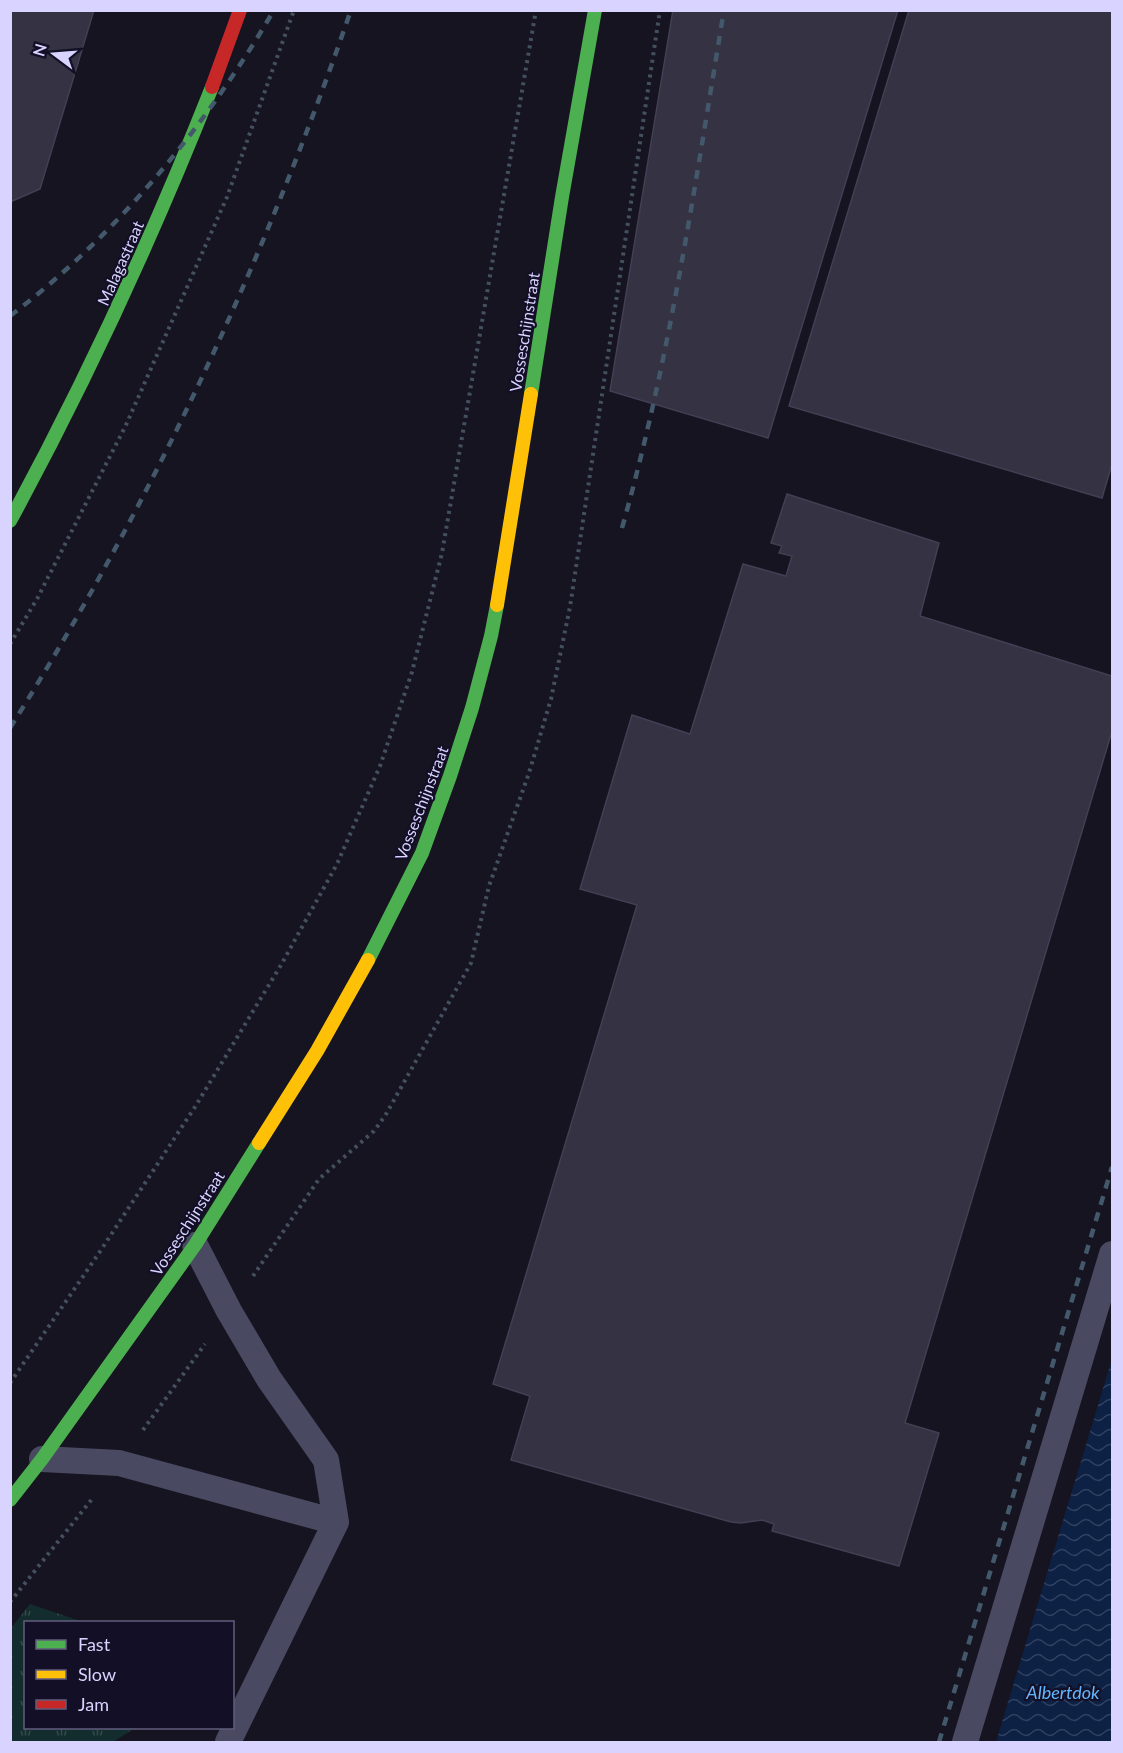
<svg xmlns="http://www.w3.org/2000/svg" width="1123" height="1753" font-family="Lato,sans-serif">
<defs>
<pattern id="grass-tufts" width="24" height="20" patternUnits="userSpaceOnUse" patternTransform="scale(1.5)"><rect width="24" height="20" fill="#132c2d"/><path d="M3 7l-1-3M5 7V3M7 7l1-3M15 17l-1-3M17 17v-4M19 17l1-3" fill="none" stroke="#354a4c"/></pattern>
<pattern id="water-waves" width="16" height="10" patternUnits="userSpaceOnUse" patternTransform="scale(1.5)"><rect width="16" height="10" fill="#0d2144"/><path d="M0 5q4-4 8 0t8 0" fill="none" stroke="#304060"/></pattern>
</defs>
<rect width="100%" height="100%" fill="#161421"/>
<path fill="url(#grass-tufts)" d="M30,1604L83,1622H26V1728H135L113,1742H11V1628Z"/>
<path fill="url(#water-waves)" d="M1112,1359V1742H996Z"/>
<path fill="#343243" stroke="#433f54" stroke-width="1.5" d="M10,10H94L40,189L10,202Z
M673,10H898L768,438L610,391Z
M909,10H1112V464L1102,498L789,406Z
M787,494L939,543L920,616L1112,676V731L905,1423L939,1433L899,1566L772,1531L774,1524L762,1520L741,1523L731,1522L511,1460L530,1396L493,1384L637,905L580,889L632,715L690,734L743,564L786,576L792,556L779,553L782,546L771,543Z"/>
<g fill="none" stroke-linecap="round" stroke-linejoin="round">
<path stroke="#44505f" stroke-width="4" stroke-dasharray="3 4.5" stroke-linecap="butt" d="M10,644L37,599L126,425L227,197L294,10
M253,1276L319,1179L374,1131L385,1116L471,963L489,886L529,773L551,699L570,607L660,10
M10,1383L99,1253L195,1107L281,965L337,864L380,766L412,672L442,553L536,10
M143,1430L205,1344
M10,1602L92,1499"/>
<path stroke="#4a4962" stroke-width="26" d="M195,1245L229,1311L269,1379L326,1460L336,1522L228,1742
M42,1459L119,1463L336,1522
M965,1742L1112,1254"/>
<path stroke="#4caf50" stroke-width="14" d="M531,394L562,197L595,10
M10,521C86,381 153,236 212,87
M368,960L422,853L450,776L472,708L491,636L497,605
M10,1500L42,1459L195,1245L259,1143"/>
<path stroke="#ffc107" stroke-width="14" d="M497,605L531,394
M259,1143L317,1051L368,960"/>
<path stroke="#c62828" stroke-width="14" d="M212,87L240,10"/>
<path stroke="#43596b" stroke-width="4.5" stroke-dasharray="9 8" stroke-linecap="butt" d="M10,316C118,234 206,126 274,10
M622,528C670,359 695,184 724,10
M10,728C152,503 264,262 351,10
M939,1742L1112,1167"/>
</g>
<g text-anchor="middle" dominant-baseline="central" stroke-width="4.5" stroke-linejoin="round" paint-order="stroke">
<g font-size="16" fill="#d9d4ff" stroke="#130f26">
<text transform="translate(120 263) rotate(-66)">Malagastraat</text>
<text transform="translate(524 332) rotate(-81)">Vosseschijnstraat</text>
<text transform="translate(421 803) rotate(-69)">Vosseschijnstraat</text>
<text transform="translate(187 1223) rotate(-57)">Vosseschijnstraat</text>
</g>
<g font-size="18" font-style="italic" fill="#62b6ff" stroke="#130f26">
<text x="1063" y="1692">Albertdok</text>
</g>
</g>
<rect width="1123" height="1753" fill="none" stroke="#d9d4ff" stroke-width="24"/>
<rect x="24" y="1621" width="210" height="108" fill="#130f26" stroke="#625e7d" stroke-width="1.5"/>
<rect x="36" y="1640" width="30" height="9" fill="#4caf50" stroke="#625e7d" stroke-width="1.5"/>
<text x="78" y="1651" font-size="18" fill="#d9d4ff">Fast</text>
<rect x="36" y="1670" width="30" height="9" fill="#ffc107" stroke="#625e7d" stroke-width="1.5"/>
<text x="78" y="1681" font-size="18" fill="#d9d4ff">Slow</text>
<rect x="36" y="1700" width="30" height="9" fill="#c62828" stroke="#625e7d" stroke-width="1.5"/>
<text x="78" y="1711" font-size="18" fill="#d9d4ff">Jam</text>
<g transform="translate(54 54) rotate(286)" stroke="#130f26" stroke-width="4.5" paint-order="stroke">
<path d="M0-4.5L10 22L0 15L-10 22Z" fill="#d9d4ff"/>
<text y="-9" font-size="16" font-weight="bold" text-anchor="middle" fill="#d9d4ff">N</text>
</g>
</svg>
